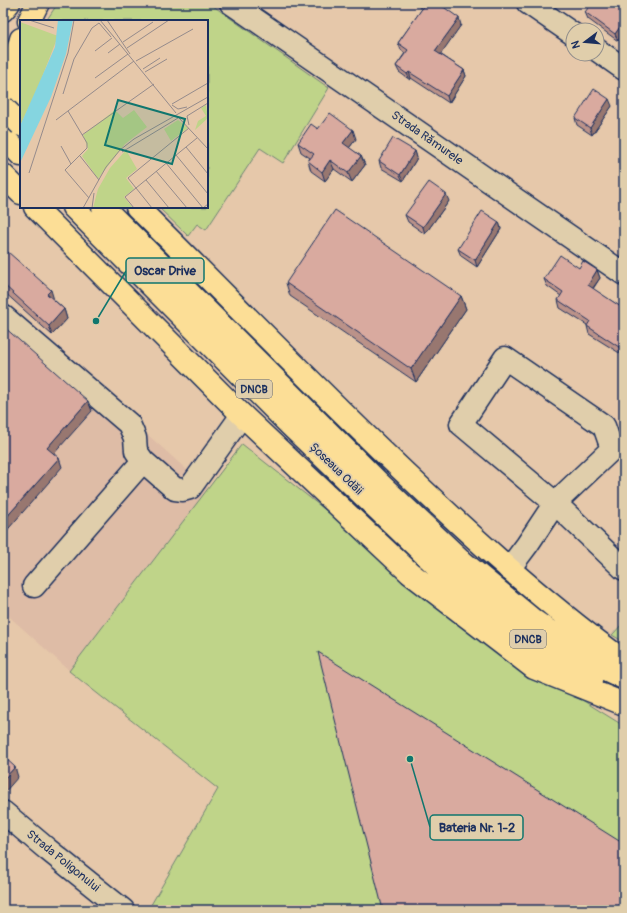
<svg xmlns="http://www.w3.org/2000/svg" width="627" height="913" font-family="Pangolin,sans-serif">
<rect width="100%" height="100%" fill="#e6c8aa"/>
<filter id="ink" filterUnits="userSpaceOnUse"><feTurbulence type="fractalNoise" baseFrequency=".025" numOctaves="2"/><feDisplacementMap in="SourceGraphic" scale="8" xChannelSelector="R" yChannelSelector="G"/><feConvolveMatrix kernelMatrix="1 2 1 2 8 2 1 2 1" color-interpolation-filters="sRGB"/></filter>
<g filter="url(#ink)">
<path fill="#debca6" d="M3,304L208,489L71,672L3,611Z"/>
<path fill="#bfd489" stroke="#6d8274" d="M58,3H209L329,88L283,163L260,148L206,230L197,224L188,236L158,207H207V21H46Z
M242,444L386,558L537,672L624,726V910H148L218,789L69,671Z
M624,622V642L612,635Z"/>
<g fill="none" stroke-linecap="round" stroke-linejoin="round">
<g stroke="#1b2f5e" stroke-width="25">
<path id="minor" d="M231,3L624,274
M528,3L573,34
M597,50L624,69
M3,316L129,424L135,438L136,451L143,461L34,586
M612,449L604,426L505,358L461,424L555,503L624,569
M143,461L175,489L183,490L190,488L242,415
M509,569L527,545L555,503L612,449L624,448
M3,812L47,849L123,910"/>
</g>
<g stroke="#1b2f5e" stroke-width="25">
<path id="major" d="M3,10L9,3
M29,21L38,3
M3,59C16,76 16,99 3,117
M12,77L16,56L21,39
M3,137L21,155
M3,175L21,193
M35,207L242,415L410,573L534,668L624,704
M73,207L289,424L439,568L509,627L591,680
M103,207L380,484L464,563L533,620L603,668L624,678
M137,207C218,287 297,369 379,448C457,523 536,597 624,661"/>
</g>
<use href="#minor" stroke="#e0ceab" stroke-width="22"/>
<use href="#major" stroke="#fcde96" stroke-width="22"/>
<g stroke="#1b2f5e" stroke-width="25" stroke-linecap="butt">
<path id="major-bridge" d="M3,107L21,125"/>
</g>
<use href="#major-bridge" stroke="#fcde96" stroke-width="22"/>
</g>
<path fill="#bb9289" stroke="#1b2f5e" d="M414,3H438L461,25L440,54L464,70L466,76L449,103L411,78L410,80L399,72L396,66L405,53L401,50L398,43L422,9Z
M624,3V32L618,41L588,19L585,12L603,4Z
M612,106L592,135L577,125L575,118Z
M318,129L356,139L349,148L361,156L365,165L352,182L334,169L325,181L311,171L308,161L310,158L301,152L298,143Z
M415,151L417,158L403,181L381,168L379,161Z
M449,201L425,234L408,222L405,215Z
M499,222L501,229L477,267L461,256L458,249Z
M3,258L54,300L64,309L67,319L52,335L3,291Z
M579,268L597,270L600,278L593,289L624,309V352L623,351L621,354L589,334L587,326V325L560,308L558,300L561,296L547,286L544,279Z
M286,283L461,296L466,309L416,382L290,296Z"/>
<path fill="#98776f" stroke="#1b2f5e" d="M459,18L461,25L438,58L435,51Z
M624,21V32L618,41L615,34Z
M464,70L466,76L449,103L447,96Z
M409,72L411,78L410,80L407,74Z
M609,99L612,106L592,135L590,128Z
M353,130L356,139L346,152L343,143Z
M415,151L417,158L403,181L400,175Z
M361,156L365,165L352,182L348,173Z
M330,160L334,169L325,181L322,172Z
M446,194L449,201L425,234L423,227Z
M499,222L501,229L477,267L475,260Z
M597,270L600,278L590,292L588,285Z
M51,290L54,300L51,304L47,294Z
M461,296L466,309L416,382L411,369Z
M64,309L67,319L52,335L49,326Z
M621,344L623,351L621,354L619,347Z
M88,401L92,411L51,457L47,448Z
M59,458L62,467L3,535V521Z
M15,767L18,777L4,793L3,780Z"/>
<path fill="#d9aa9f" stroke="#1b2f5e" d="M426,3H438L459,18L435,51L464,70L447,96L409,72L407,74L396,66L408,50L398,43Z
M592,3H602L603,4L604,3H624V21L615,34L585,12Z
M594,89L609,99L590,128L575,118Z
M330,113L353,130L343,143L361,156L348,173L330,160L322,172L308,161L314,154L298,143L311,124L318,129Z
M393,138L415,151L400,175L379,161Z
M429,182L446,194L423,227L405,215Z
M335,210L461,296L411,369L286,283Z
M482,211L499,222L475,260L458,249Z
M8,252L51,290L47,294L64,309L49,326L3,284V258Z
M560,255L579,268L583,261L597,270L588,285L624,309V346L621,344L619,347L587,326L590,321L558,300L563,292L544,279Z
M3,326L88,401L47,448L59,458L3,521Z
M318,652L624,844V910H383Z
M3,756L15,767L3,780Z"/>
</g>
<g text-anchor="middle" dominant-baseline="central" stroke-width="3.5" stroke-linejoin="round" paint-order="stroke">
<g fill="#e0ceab" stroke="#565f75" stroke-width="1">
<rect x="236" y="380" width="36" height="18" rx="3"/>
<rect x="510" y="630" width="36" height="18" rx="3"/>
</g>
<g font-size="11" font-weight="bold" fill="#1b2f5e">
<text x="254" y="389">DNCB</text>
<text x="528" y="639">DNCB</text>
</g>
<g font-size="12" fill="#1b2f5e" stroke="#e0ceab">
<text transform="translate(427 138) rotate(35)">Strada Rămurele</text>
<text transform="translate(336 469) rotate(44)">Șoseaua Odăii</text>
<text transform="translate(63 861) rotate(39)">Strada Poligonului</text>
</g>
</g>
<g transform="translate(20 20)">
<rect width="188" height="188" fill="#e6c8aa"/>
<path d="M0,2L38,16L19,65L0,106ZM186,85L188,98L175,110L178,101L186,96L181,88ZM95,90L103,98L114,90L127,107L105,124L78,159L62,136L68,129L63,115ZM158,100L168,108L151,121L144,109ZM106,130L117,149L106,158L114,169L104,177L113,188H73L78,169L90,148Z" fill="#bfd489"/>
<path d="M38,0H53L46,34L31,77L0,143V106L35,27Z" fill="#85d5e0"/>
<path fill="none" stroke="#958b8c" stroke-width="1" d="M9,0L34,8M80,0L156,93M87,0L110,34M103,22L133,2M107,28L149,0M75,31L92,18M88,33L100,24M116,41L173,9M123,49L140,38M125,52L147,39M75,58L108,34M43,74L54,39L72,8L79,3L91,17M152,84L188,63M152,85L158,89L167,87M48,91L67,123V128L45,150L69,178M159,98L188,129M36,100L114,41M169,105L167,96L188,83M62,115L134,64M41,126L51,144M166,127L188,154M102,132L158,98M156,135L188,174M60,136L79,160M146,143L183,188L188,184M136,151L167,188M9,153L48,33L54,0M126,160L149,188M63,188L86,147L100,130L114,119L188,77M72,188L74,173M114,188L105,177L177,118M132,188L108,158L169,108"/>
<path fill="#0f766e" fill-opacity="0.15" stroke="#0f766e" stroke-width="2" d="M98,80L165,99L152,144L85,125Z"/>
<rect width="188" height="188" fill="none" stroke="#1b2f5e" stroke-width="2"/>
</g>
<path fill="none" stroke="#0f766e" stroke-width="1.5" d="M96 321L126 271M410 759L430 827"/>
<g fill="#0f766e" stroke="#e0ceab" stroke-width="1.5">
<circle cx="96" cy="321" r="4"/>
<circle cx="410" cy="759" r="4"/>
</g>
<g fill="#e0ceab" stroke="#0f766e" stroke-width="1.5">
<rect x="126" y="258" width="78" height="25" rx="4"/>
<rect x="430" y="815" width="93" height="25" rx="4"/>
</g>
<g font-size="13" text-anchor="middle" font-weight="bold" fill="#1b2f5e">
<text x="165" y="275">Oscar Drive</text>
<text x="477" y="832">Bateria Nr. 1-2</text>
</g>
<rect width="627" height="913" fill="none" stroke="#e0ceab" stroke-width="16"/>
<rect x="8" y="8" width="611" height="897" fill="none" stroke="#1b2f5e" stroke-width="1.5" filter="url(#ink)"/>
<g transform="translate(585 42) rotate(254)"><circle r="19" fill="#e0ceab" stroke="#918e8c"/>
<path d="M0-3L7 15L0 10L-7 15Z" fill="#1b2f5e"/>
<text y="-6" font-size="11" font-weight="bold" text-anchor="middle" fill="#1b2f5e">N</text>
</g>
</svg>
